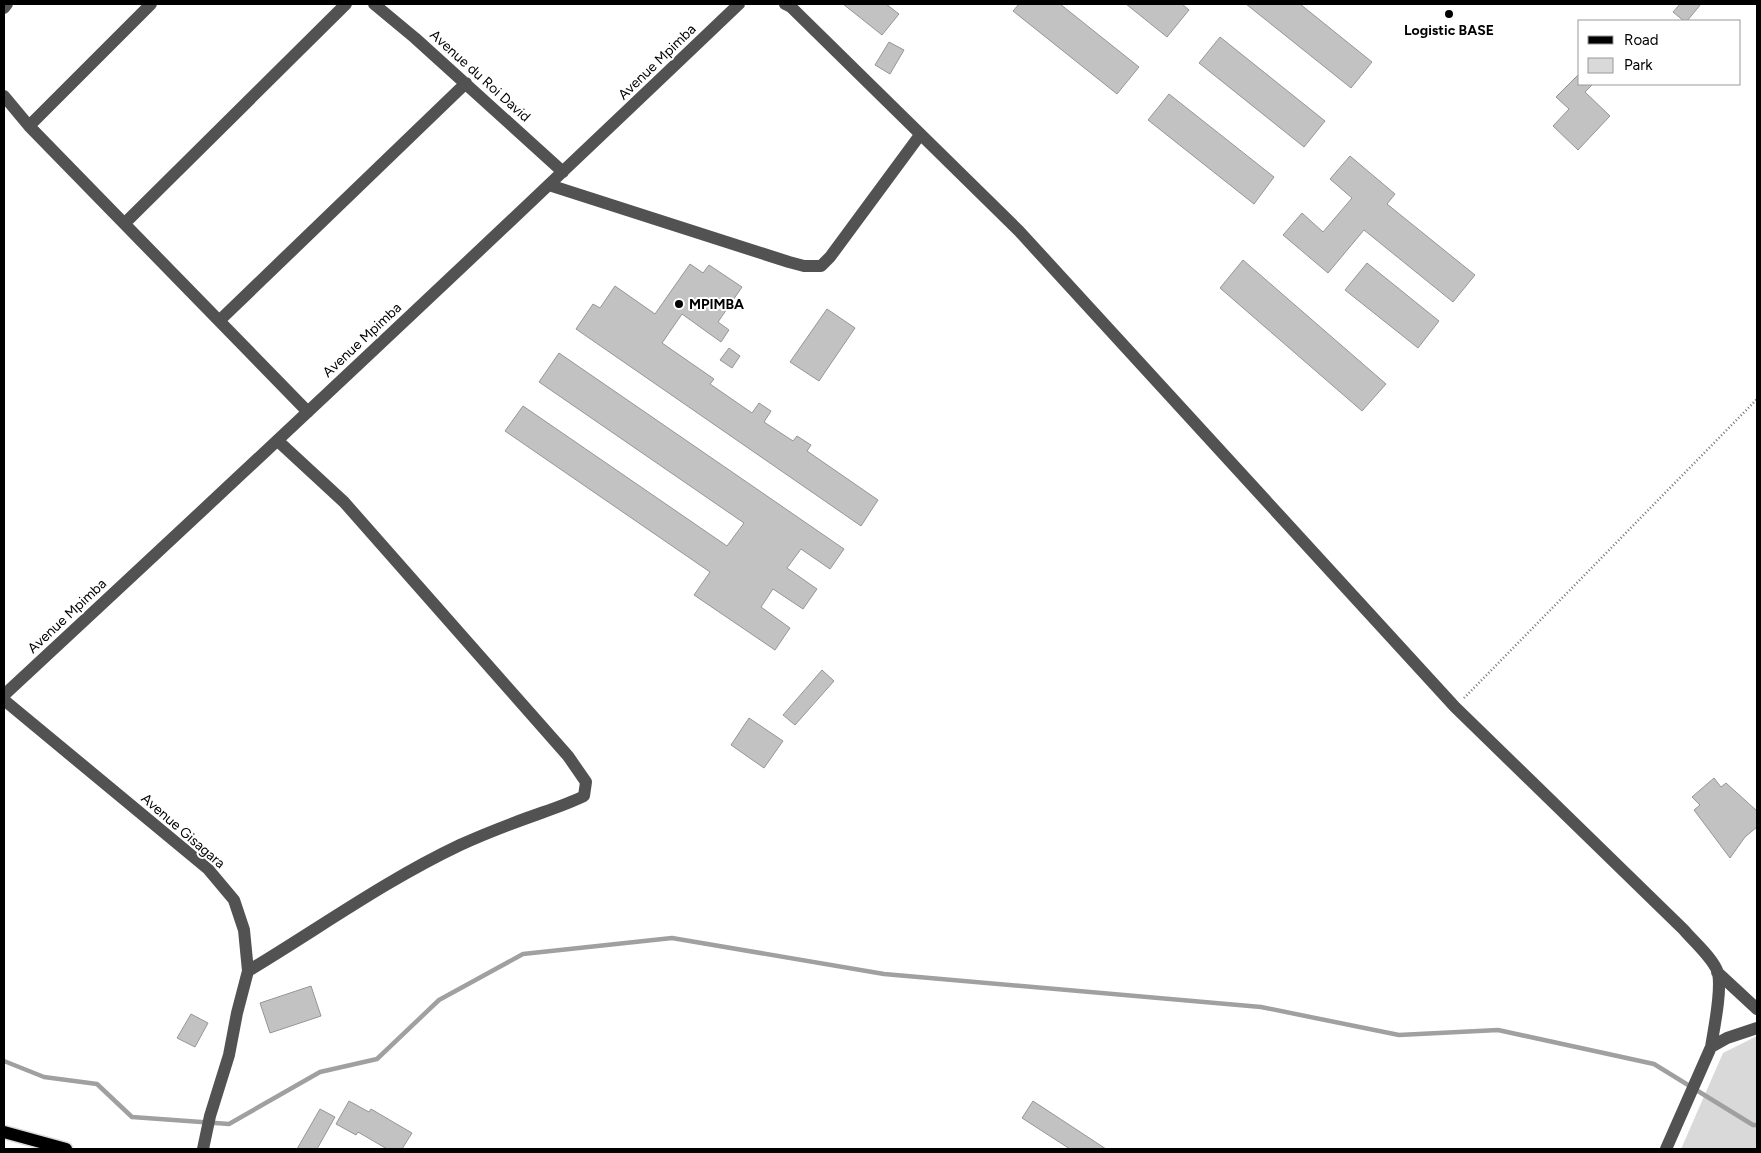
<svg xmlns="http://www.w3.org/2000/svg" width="1761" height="1153" font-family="Figtree,sans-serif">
<rect width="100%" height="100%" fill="#fff"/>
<path fill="#d9d9d9" d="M1757,1036V1149H1681L1723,1053Z"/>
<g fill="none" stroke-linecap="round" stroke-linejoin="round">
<path stroke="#a0a0a0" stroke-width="4.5" d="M4,1061L44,1077L97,1084L132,1117L229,1124L320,1072L377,1059L439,1000L523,954L672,938L884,974L1261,1007L1399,1035L1498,1030L1654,1064L1753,1125H1757"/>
</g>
<path fill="#c2c2c2" stroke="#969696" d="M843,4H886L899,14L882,35Z
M1019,4H1060L1139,67L1117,94L1013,11Z
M1126,4H1182L1189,10L1167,37Z
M1246,4H1300L1372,62L1351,88Z
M1680,4H1701L1687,21H1684L1673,12Z
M1220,37L1325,121L1304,147L1199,63Z
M889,42L904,50L890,74L875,65Z
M1580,73V84H1593L1585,92L1610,116L1578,150L1553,126L1569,109L1556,97Z
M1169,94L1274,177L1254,204L1148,120Z
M1350,156L1395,194L1387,204L1475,275L1453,302L1364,230L1328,273L1283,235L1302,213L1323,232L1352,198L1330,179Z
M1243,260L1386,384L1362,411L1220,288Z
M1367,263L1439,321L1418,348L1345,290Z
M690,264L703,273L709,265L742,287L718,322L729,330L721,342L682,314L662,343L714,379L710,384L752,413L759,403L771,411L764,422L793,441L797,436L811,445L807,451L878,500L861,526L576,329L593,304L600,308L615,286L655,314Z
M827,309L855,328L819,381L790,362Z
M729,348L740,356L732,368L720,360Z
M559,353L844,549L830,569L801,549L787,568L817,589L803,609L773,589L761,607L790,628L775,650L694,595L710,572L505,431L523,406L727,546L744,523L539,382Z
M822,670L834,681L795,725L783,715Z
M749,718L783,741L764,768L731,745Z
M1714,778L1721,787L1726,783L1757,811V827L1745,837L1730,858L1694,810L1700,805L1692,797Z
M311,986L321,1016L270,1033L260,1003Z
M191,1014L208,1023L195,1047L177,1038Z
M349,1101L369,1112L371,1109L412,1133L402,1149H387L358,1132L356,1135L336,1124Z
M1033,1101L1106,1149H1070L1022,1118Z
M320,1109L335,1117L317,1149H297Z"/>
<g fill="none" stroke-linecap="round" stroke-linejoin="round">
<g stroke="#dbdbdb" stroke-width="15">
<path id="major" d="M4,1132L66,1149"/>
</g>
<path stroke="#747474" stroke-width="2.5" stroke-dasharray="1 2.5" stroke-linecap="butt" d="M1464,698L1757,399"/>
<path stroke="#525252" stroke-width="12" d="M374,4L415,38L563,172
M785,4L791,7L1019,231L1455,707L1684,930C1693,941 1714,959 1718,973C1722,991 1714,1028 1711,1047
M4,8L7,4
M4,96L29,126L308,412
M29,126L151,4
M549,185L789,262L804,266H821L830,257L920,135
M125,223L346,4
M220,320L466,83
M4,695C251,466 496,236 739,4
M4,700L208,869L234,900L244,930L248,971L237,1013L229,1055L210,1116L203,1149
M248,971C318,929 386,880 460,845C482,835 505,826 527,818C546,811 566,805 584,796L586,782L568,756L344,502L278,441
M1717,972L1757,1009
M1666,1149L1711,1047L1727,1038L1757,1028"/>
<use href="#major" stroke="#000" stroke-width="12"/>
</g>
<g fill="#000" stroke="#fff" stroke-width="2">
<circle cx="1449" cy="14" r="5"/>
<circle cx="679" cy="304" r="5"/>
</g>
<g text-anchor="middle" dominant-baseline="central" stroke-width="4" stroke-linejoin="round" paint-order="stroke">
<g font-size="14" font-weight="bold" fill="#000" stroke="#fff">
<text x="1449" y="30">Logistic BASE</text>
<text x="689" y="304" text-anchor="start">MPIMBA</text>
</g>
<g font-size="14" fill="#000" stroke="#fff">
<text transform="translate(657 62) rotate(-44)">Avenue Mpimba</text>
<text transform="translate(480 76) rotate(42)">Avenue du Roi David</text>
<text transform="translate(362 340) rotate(-43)">Avenue Mpimba</text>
<text transform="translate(67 616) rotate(-43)">Avenue Mpimba</text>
<text transform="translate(183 831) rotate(41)">Avenue Gisagara</text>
</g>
</g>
<rect width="1761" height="1153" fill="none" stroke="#000000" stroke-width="10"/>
<rect x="1578" y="20" width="162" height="65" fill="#ffffff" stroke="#999999"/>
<rect x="1588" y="36" width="25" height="8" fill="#000000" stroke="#999999"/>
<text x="1624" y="45" font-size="15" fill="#000000">Road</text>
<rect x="1588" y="58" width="25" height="15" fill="#d9d9d9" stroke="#999999"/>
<text x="1624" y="70" font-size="15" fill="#000000">Park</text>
</svg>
